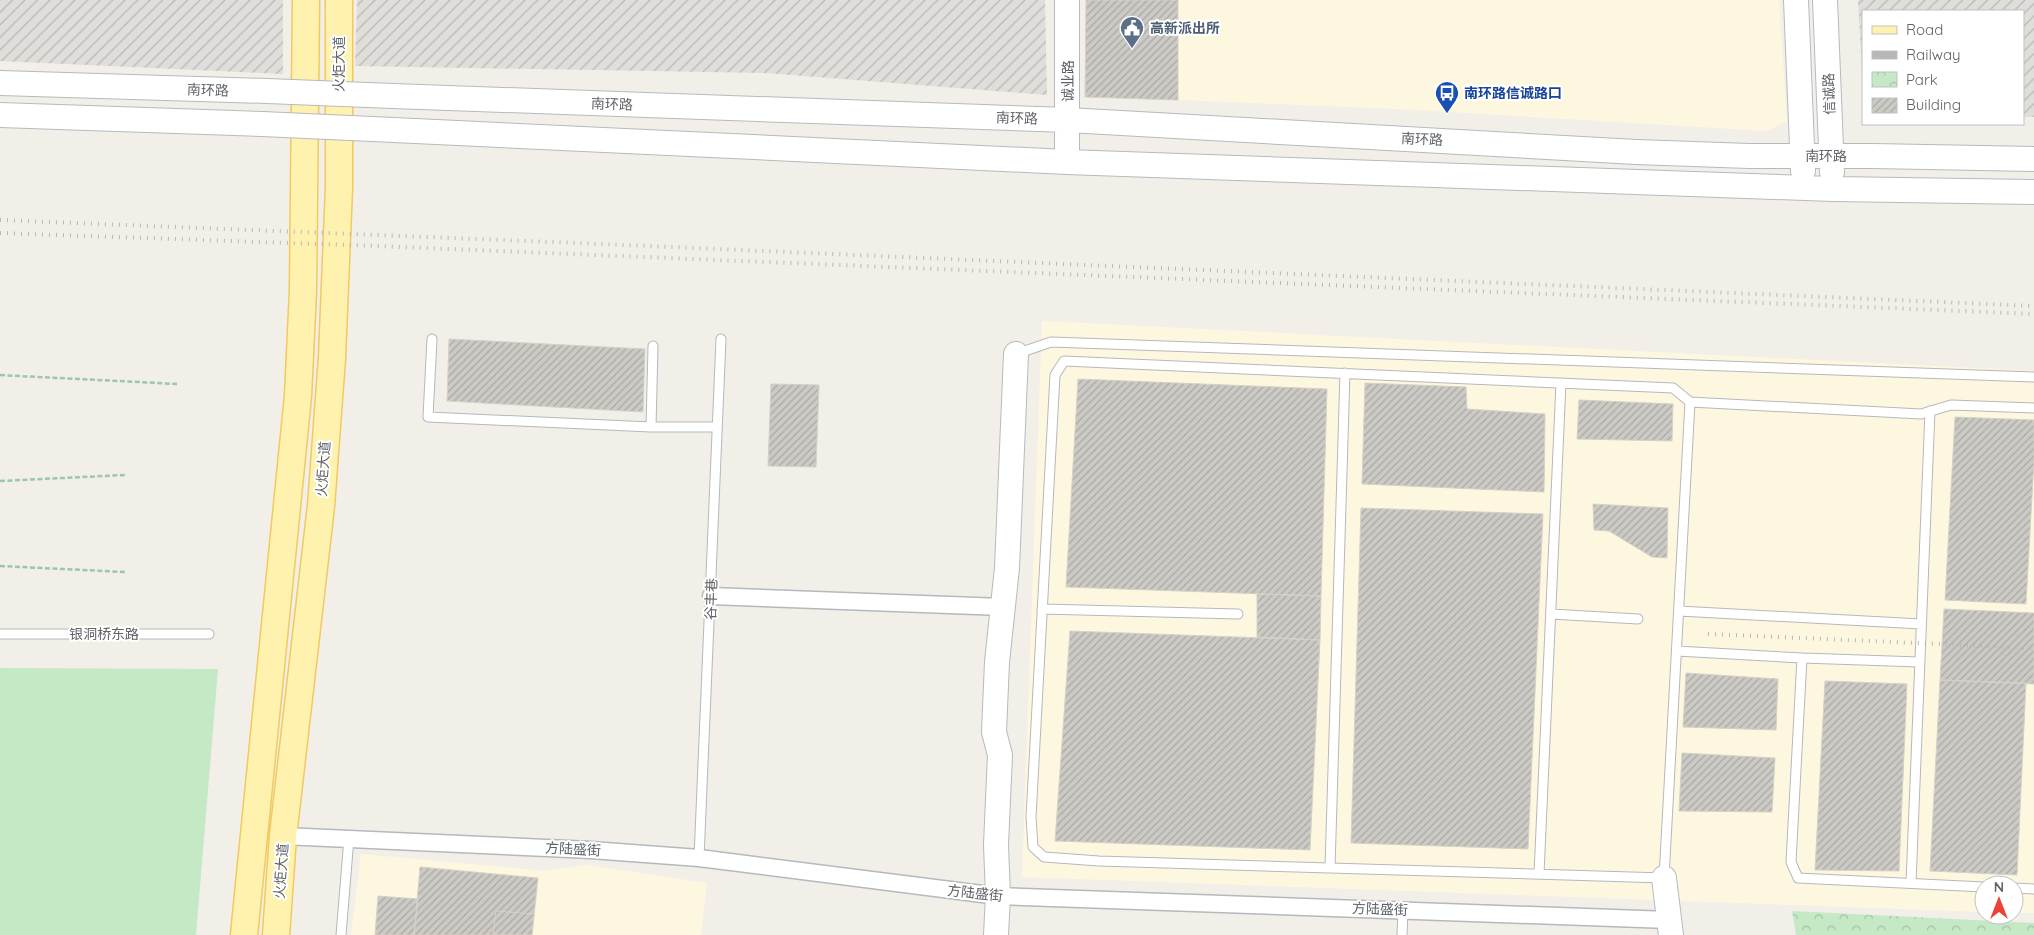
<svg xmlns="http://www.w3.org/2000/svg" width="2034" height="935" font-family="Quicksand,'Noto Sans SC',sans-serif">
<defs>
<pattern id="industrial-furrows" width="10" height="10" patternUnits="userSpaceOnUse" patternTransform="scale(1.25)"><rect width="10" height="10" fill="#e0deda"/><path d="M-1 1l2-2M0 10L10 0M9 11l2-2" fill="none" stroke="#b9b8b5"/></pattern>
<pattern id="park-crowns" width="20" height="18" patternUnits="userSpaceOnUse" patternTransform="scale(1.25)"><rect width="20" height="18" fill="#c5e8c5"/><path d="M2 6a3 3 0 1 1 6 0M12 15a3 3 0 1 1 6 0" fill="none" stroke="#a3c0a4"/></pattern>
<pattern id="building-hatch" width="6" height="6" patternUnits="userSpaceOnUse" patternTransform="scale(1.25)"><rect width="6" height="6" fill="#cccac5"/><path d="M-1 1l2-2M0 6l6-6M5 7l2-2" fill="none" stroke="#a9a8a4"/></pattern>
</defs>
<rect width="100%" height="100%" fill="#f1efe8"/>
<path fill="#fef7e0" d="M1178,0H1779L1787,121L1767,131L1401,109L1178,100Z
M1042,321L2034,371V913H2014V885H1984V912L1022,877Z
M361,854L545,871L587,865L707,883L701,935H351Z"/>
<path fill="url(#industrial-furrows)" d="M0,0H283V74L0,61Z
M357,0H1045L1047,95L766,73L355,66Z
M1858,0H2034V117H2023V11H1863V90Z"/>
<path fill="#c5e8c5" d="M0,668L218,669L196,935H0Z"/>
<path fill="url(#park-crowns)" d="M1792,911L2034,923V935H1796Z"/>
<path fill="url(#building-hatch)" stroke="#d6d1c6" d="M1086,0H1178V100L1085,97Z
M449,339L645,349L643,412L447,401Z
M1078,379L1327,389L1321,596L1066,587Z
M1365,383L1466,387L1467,409L1545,414L1544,492L1362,484Z
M771,384L819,385L816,467L768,466Z
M1579,400L1673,404L1672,441L1577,439Z
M1955,417L2034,420V461L2026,604L1945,600Z
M1593,504L1668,508L1667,558L1652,557L1609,531L1594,530Z
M1361,508L1543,514L1528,849L1351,843Z
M1257,594L1321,596L1320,640L1257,637Z
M1944,609L2034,613V684L1940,680Z
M1070,631L1320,640L1310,850L1055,841Z
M1686,673L1778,679L1776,730L1683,727Z
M1940,680L2026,683L2017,875L1930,871Z
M1825,681L1907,684L1899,871L1815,870Z
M1682,753L1775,758L1772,812L1679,811Z
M420,867L538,878L532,935H414Z
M378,896L418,899L414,935H375Z
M496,911L534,914L532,935H493Z"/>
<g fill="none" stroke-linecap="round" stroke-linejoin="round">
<g stroke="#b5b8bc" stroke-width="11">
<path id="lane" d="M432,339L428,417L651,427H716
M1016,354L1051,342L2034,377
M1064,361L1673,388L1690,402L1664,878L1099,861L1044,857L1033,847L1031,817L1055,375Z
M1690,402L1921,414L1951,405L2034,408
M651,427L653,346
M1042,609L1238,614
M1679,611L1921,624
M1551,614L1638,619
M0,634H209
M1677,651L1802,658L1791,862L1798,878L1984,887
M1802,658L1919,662
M699,858L721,339
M1330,868L1345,373
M1539,874L1561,383
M1911,883L1930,411
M2014,888L2034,889
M341,935L349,838
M1402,935L1403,910"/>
</g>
<g stroke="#b5b8bc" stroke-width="19">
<path id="street" d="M711,596L1003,607
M283,836L591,850L699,858L998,896L1669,920"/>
</g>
<g stroke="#b6babf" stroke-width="26">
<path id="secondary" d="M1067,0V162
M1796,0L1803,171
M1825,0L1832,172
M0,83L267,91
M393,96L1068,120L1636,152L1749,156H1873L2034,159
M0,115L262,124
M394,130L1067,162L1833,189L2034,192
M1664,878L1671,935
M996,935L998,896L996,845L1000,755L994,732L997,662L1007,568L1016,354"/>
</g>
<g stroke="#f2c960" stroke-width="29">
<path id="primary" d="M244,935L298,396L303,291L306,0
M276,935L283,836L321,506L332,358L339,187V0"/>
</g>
<path stroke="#9cc7a9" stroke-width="2.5" stroke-dasharray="5 2.5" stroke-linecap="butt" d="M0,375L177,384
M0,481L125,475
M0,566L125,572"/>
<use href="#lane" stroke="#fff" stroke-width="9"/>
<use href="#street" stroke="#fff" stroke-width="16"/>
<use href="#secondary" stroke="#fff" stroke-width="24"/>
<use href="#primary" stroke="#fff2af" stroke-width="26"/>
<path stroke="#b6b7b8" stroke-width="4" stroke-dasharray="1 6" stroke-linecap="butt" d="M0,220L602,244L2034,306
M0,233L377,246L2034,314
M1708,634L2034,648"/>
<g stroke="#b6babf" stroke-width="26" stroke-linecap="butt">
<path id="secondary-bridge" d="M267,91L393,96
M262,124L394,130"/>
</g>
<use href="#secondary-bridge" stroke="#fff" stroke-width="24"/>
</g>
<defs>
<g id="civic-pin" transform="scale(1.25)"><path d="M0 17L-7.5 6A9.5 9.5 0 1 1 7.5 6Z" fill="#5c6f8a" stroke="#fff"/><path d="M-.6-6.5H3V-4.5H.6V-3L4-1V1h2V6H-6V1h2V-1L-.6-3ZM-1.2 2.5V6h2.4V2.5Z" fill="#fff"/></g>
<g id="bus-pin" transform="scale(1.25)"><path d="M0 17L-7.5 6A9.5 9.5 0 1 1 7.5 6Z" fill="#1a4fb4" stroke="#fff"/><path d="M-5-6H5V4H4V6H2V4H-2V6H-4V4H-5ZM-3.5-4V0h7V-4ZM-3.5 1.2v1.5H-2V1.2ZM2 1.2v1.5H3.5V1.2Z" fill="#fff"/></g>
</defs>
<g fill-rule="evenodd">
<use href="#civic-pin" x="1132" y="28"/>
<use href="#bus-pin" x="1447" y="93"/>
</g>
<g text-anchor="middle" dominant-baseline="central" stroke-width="4" stroke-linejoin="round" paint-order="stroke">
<g font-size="14" font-weight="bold" fill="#4e5e75" stroke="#fff" text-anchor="start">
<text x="1150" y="28">高新派出所</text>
</g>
<g font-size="14" fill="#5f6368" stroke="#fff">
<text transform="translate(339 64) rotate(-90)">火炬大道</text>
<text transform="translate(1068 81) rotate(-90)">诚业路</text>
<text transform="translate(208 90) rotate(2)">南环路</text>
<text transform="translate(1829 94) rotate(-92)">信诚路</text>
<text transform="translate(612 104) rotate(2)">南环路</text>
<text transform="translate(1017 118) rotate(2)">南环路</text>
<text transform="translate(1422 139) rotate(3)">南环路</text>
<text x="1826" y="156">南环路</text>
<text transform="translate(323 469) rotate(-86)">火炬大道</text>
<text transform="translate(711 599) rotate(-88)">谷丰巷</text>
<text x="104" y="634">银洞桥东路</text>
<text transform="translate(573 849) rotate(3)">方陆盛街</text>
<text transform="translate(281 871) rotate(-86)">火炬大道</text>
<text transform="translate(975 893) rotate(6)">方陆盛街</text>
<text transform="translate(1380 909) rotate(2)">方陆盛街</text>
</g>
<g font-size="14" font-weight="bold" fill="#164399" stroke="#fff" text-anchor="start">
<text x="1464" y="93">南环路信诚路口</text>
</g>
</g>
<rect x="1862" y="10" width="162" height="115" fill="#ffffff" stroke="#bfc1c3"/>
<rect x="1872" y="26" width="25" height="8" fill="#fff2af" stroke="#bfc1c3"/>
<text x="1906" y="35" font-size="15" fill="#5f6368">Road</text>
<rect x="1872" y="51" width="25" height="8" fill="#b6b7b8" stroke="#bfc1c3"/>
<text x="1906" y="60" font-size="15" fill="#5f6368">Railway</text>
<rect x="1872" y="72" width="25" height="15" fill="url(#park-crowns)" stroke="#bfc1c3"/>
<text x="1906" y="85" font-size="15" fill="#5f6368">Park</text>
<rect x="1872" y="98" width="25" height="15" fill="url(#building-hatch)" stroke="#bfc1c3"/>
<text x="1906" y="110" font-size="15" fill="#5f6368">Building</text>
<g transform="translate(1999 900)"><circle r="24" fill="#ffffff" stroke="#bfc1c3"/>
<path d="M0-4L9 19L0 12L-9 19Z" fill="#ea4335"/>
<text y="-8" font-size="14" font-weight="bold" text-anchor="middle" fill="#5f6368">N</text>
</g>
</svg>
